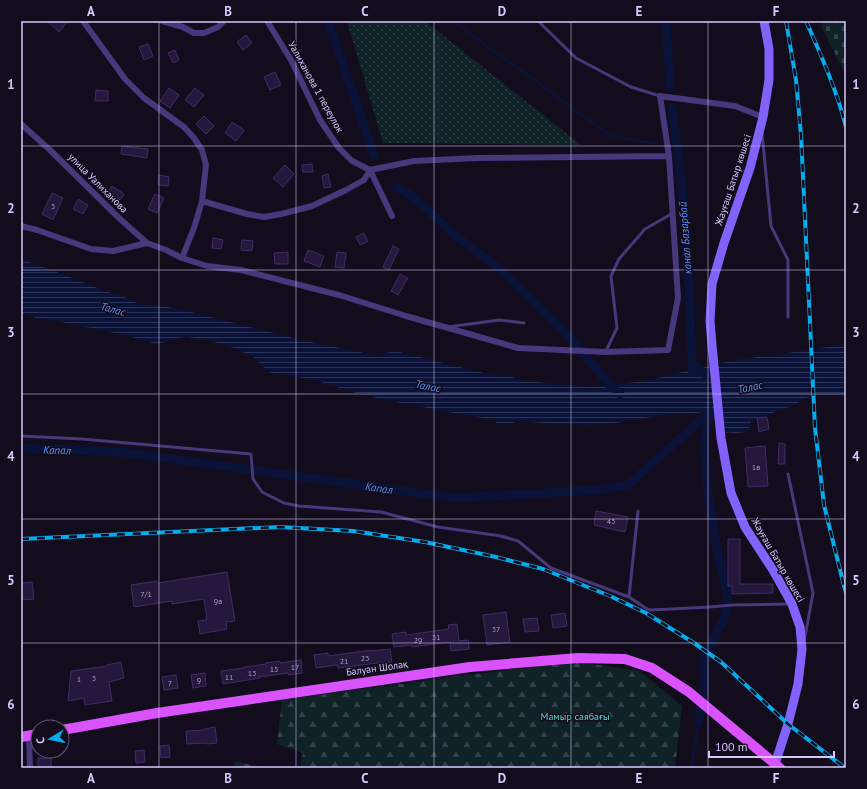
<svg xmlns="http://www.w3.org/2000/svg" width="867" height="789" font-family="'PT Sans',sans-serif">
<defs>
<pattern id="grass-dots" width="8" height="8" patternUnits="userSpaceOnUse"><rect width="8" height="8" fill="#0f2326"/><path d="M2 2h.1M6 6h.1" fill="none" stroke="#314147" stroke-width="1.8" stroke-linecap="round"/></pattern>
<pattern id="forest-firs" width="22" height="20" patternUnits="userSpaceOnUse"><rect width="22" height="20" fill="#0f2326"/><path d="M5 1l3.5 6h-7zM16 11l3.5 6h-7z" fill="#314147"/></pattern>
<pattern id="cemetery-stones" width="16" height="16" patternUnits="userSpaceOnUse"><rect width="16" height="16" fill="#0f2326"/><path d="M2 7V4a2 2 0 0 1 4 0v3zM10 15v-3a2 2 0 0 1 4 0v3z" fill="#314147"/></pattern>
<pattern id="water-rules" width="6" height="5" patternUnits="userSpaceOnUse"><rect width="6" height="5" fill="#0a1238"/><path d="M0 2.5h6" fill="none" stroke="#2d3356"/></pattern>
</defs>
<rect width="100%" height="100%" fill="#120c1c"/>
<path fill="url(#grass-dots)" d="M347,21H425L581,145L383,143Z"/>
<path fill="url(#forest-firs)" d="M578,662L640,671L682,706L675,768H299L303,753L277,744L282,700L452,677Z
M235,761L263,768H233Z"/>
<path fill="url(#cemetery-stones)" d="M823,21H846V75L821,26Z"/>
<path fill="url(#water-rules)" d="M21,259L65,275L105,291L130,299L138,304L162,306L183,310L301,340L374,355L377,356L390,352L395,351L500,377L503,374L524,381L591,387L611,385L644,381L734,360L775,355L846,344V395H827L813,396L804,399L795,405L764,416L752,421L750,424V429L747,432L735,433L722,432L718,428L712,413L709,411L689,414H669L615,423L593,425L554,424L519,421L512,423H496L495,420L470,416L385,400L360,394L311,379L271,373L265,369L255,358L234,348L204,339L187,337L177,338L166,342L156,344L136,338L92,328L77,326L62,322L36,318L21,312Z"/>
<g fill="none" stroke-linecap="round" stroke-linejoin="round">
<path stroke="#0a1238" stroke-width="2.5" d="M453,21L611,136L656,144
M691,768L699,721"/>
<path stroke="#0a1238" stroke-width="9" d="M328,21L374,155
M666,21L670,86
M672,108C677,145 682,182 685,220C689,270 691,320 692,370L698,367L701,371L707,375
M396,187L413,197L456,236L501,270L564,331L610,385L620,394
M21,448L121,452L456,498L596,490L628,485L710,412
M699,721L705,686L704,662L714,638L725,617L728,598L724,578L717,549L708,495L704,442L710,412L712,413"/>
</g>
<path fill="#26183d" stroke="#422b68" d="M47,21H68L59,32Z
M246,35L252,43L243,50L237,42Z
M148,44L153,56L144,60L139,47Z
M175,50L179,60L173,63L168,53Z
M275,72L281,85L270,90L264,77Z
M169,88L179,95L170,108L160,101Z
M195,88L204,95L194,107L185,100Z
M96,90L108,91V101H95Z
M204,116L214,126L206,134L196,124Z
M232,122L244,130L236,141L225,133Z
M122,146L148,149L147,158L121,154Z
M312,164L313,172H303L302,165Z
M285,165L294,174L283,187L273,178Z
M328,174L331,187L324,188L322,176Z
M159,175L169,177L168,186L158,185Z
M112,186L124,194L120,200L108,192Z
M52,193L63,198L53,220L42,214Z
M155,194L164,198L157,213L148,209Z
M78,199L88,205L83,214L73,209Z
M364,233L368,241L360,245L356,237Z
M213,238L223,240L221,249L212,248Z
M242,240L253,241L252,251L241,250Z
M393,246L399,249L389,270L383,267Z
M308,250L324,256L320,267L304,261Z
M288,252V264H275L274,253Z
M337,252L346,253L344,268L335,267Z
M400,274L408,278L398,295L391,291Z
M767,417L769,429L759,432L757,418Z
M779,443L785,444V464H778Z
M765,446L768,486L748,487L745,448Z
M596,511L628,517L625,532L594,525Z
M728,539H740V584H773V593L732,594V586H728Z
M227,572L235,621L226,622L227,629L200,634L198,621L207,620L204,599L172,604V601L134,607L131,585L157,581L158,583Z
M32,582L34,599L21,600V583Z
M506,612L510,642L487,645L483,615Z
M565,613L567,626L553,628L551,615Z
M537,618L539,631L525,632L523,619Z
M457,624L459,641L468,640L469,649L451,651L450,642L412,647V645L394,647L392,634L406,632V635L449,629L448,625Z
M390,649L392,662L378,663L338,668L337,665L316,668L314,655L328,653V656L371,650V651Z
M301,660L302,673L289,675L288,673L259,677L260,678L223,684L221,671L244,668V667L266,664V663L280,661V663Z
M121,662L124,678L109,682L112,701L85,705L84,698L68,701L71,671L107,666V665Z
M205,673L206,686L193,688L191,675Z
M176,675L178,688L164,690L162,677Z
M215,727L217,743L207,744L206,743L187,744L186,731L204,730V729Z
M169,745L170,757L161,758L160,746Z
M144,750L145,762L136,763L135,751Z
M38,758H51V768H38Z"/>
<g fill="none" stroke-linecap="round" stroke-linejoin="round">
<path stroke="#46387a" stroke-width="3" d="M538,21L576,58L631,87L660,96
M762,133L771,226L788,260V317
M448,327L499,320L524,323
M606,351L617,328L611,276L619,259L645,229L673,213
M21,436L82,439L251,454L253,479L262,492L284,503L299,506L381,512L438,527L501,536L518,541L551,568L629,597L638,511
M788,474L813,593L805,637
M629,597L647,609L651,610L710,607L732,605L790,604"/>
<path stroke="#46387a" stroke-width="6" d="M83,21L125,79L144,98L184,127L194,138L202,150L206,165L202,201L194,228L182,258
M162,21L183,27L194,33H204L218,27L224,21
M267,21L291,60L320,120L339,148L352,161L370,170L392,216
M21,124L50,150L119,218L147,243L166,250L182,258L207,266L241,270L339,295L406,316L518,348L606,352L668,350L678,298L669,156
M202,201L247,214L264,217L281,214L312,206L346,190L364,180L370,170L414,161L477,158L669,156L660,96L735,106L763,117
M21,226L37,230L91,249L113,251L147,243
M29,736L30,768"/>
<path stroke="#8262fb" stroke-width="9" d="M764,21L769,49V80L763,117L750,168L724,243L712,284L710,321L712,345L721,438L731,493L745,527L773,570L792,604L800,627L802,649L798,684L788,724L775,764"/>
<path stroke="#da52fb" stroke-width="10" d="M62,730L157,713L470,667L578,658L625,659L652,668L689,692L780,768
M21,737L38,734"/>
<g stroke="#06abec" stroke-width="4">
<path id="rail" d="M786,21L796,80L801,135L815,428L824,505L844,586L846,592
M806,21C821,55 837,91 846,127
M21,539L280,527L353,531L425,542L496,557L543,569L610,596L646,613L694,643L721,662L788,724L845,768"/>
</g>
<use href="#rail" stroke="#120c1c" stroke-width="2.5" stroke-dasharray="8" stroke-linecap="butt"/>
</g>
<path fill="none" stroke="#d8c8fe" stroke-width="1" stroke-opacity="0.55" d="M159,21V768M296,21V768M434,21V768M571,21V768M708,21V768M21,146H846M21,270H846M21,394H846M21,519H846M21,643H846"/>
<g text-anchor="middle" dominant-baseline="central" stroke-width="3" stroke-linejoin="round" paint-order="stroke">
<g font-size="8" fill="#ac9cce">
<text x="53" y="206">3</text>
<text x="756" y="467">1в</text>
<text x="611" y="521">43</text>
<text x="146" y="594">7/1</text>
<text x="218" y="601">9а</text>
<text x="496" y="629">37</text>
<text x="436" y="637">31</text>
<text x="418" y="640">29</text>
<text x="365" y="658">23</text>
<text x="344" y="661">21</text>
<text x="295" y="667">17</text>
<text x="274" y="669">15</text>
<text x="252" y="673">13</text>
<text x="229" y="677">11</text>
<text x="94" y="678">3</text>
<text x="79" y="679">1</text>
<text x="199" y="680">9</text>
<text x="170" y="683">7</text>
</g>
<g font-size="10" fill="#d8c8fe" stroke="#120c1c">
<text transform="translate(316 87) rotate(61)">Уалиханова 1 переулок</text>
<text transform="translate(733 180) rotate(-72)">Жауғаш Батыр көшесі</text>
<text transform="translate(98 183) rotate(45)">улица Уалиханова</text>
<text transform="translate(778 560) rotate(60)">Жауғаш Батыр көшесі</text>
<text transform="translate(377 668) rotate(-8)">Балуан Шолақ</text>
</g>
<g font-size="10" fill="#58dbd2" stroke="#120c1c">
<text x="575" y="716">Мамыр саябағы</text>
</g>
<g font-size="11" font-style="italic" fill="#5993fb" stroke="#120c1c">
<text transform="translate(685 238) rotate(-94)">канал Базарбай</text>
<text transform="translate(113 309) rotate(15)">Талас</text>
<text transform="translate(428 386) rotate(11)">Талас</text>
<text transform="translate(750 387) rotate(-12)">Талас</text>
<text transform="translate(57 450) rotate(2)">Капал</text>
<text transform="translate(379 488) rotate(8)">Капал</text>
</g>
</g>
<rect width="867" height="789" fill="none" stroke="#120c1c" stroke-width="44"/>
<g transform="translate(50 739) rotate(260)"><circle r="19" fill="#120c1c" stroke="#615776"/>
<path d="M0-3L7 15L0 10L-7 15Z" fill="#06abec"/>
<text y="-6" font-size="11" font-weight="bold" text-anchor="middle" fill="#d8c8fe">С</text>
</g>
<path d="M709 751v6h125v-6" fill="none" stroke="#d8c8fe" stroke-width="2"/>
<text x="715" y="751" font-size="12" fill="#d8c8fe" stroke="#120c1c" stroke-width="3" paint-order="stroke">100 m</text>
<rect x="22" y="22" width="823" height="745" fill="none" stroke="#d8c8fe" stroke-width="1.5"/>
<g font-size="13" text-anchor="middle" font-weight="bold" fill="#d8c8fe">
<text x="91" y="16">A</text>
<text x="228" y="16">B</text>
<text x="365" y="16">C</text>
<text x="502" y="16">D</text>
<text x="639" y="16">E</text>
<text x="776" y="16">F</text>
<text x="11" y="89">1</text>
<text x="856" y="89">1</text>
<text x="11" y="213">2</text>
<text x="856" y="213">2</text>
<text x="11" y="337">3</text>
<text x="856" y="337">3</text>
<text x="11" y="461">4</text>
<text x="856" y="461">4</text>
<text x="11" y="585">5</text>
<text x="856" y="585">5</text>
<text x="11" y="709">6</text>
<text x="856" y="709">6</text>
<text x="91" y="783">A</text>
<text x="228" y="783">B</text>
<text x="365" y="783">C</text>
<text x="502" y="783">D</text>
<text x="639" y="783">E</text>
<text x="776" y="783">F</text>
</g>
</svg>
